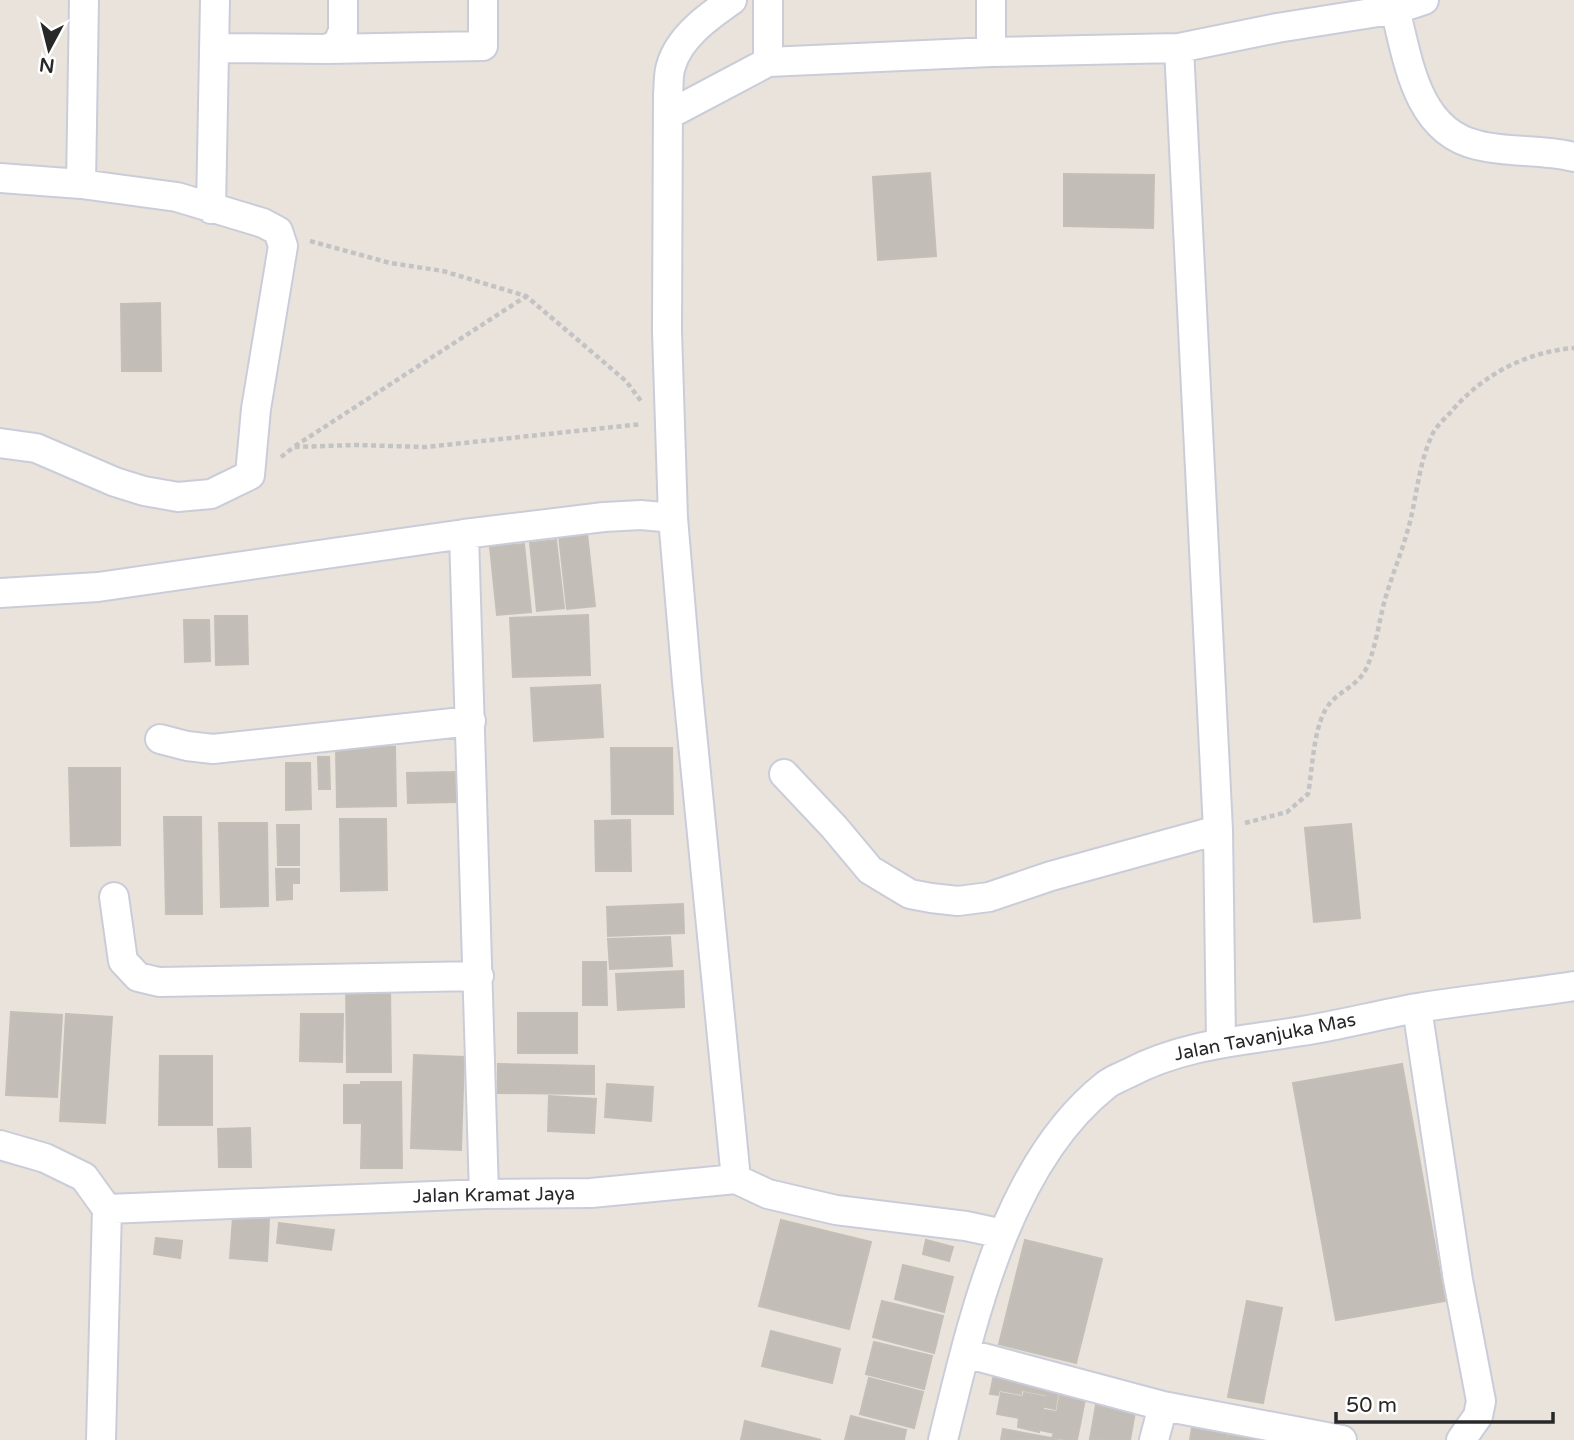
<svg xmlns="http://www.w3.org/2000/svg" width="1574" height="1440" font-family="'Varela Round',sans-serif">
<rect width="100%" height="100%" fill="#e9e3dc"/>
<path fill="#c2bdb7" stroke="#c4bfb6" stroke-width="2" d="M930,173L936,256L878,260L873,177Z
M1064,174L1154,175L1153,228L1064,226Z
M160,303L161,371H122L121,304Z
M587,533L595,606L567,609L559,536Z
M556,540L564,608L537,611L530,543Z
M524,544L531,612L497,615L490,547Z
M588,615L590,675L513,677L510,618Z
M215,616H247L248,664L216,665Z
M184,620H209L210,661L185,662Z
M600,685L603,737L534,741L531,688Z
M336,747H395L396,806L337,807Z
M611,748H672L673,814H612Z
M318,757H329L330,789H319Z
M286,763H310L311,809L286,810Z
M69,768H120V845L71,846Z
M457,772L458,802L408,803L407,773Z
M164,817H201L202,914H166Z
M340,819H386L387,890L341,891Z
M630,820L631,871H596L595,821Z
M219,823H267L268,906L221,907Z
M1351,824L1360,918L1314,922L1305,828Z
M277,825H299V865H278Z
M276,869H299V883H292V899L277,900Z
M683,904L684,933L608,936L607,907Z
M670,937L672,966L610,969L608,939Z
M583,962H606L607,1005H583Z
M683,971L684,1007L618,1010L616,974Z
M390,982L391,1072H347L346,983Z
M11,1012L62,1015L57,1097L6,1095Z
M518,1013H577V1053H518Z
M66,1014L112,1017L105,1123L60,1121Z
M301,1014H343L342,1062L300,1061Z
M414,1055L464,1057L461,1150L411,1148Z
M160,1056H212V1125H159Z
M498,1064L594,1066V1094L498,1093Z
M1402,1064L1445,1301L1336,1320L1293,1083Z
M361,1082H401L402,1168H361L362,1123H344V1085H361Z
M607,1084L653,1087L651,1121L605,1117Z
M549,1096L596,1099L594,1133L548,1131Z
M250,1128L251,1167H219L218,1129Z
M233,1217L269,1219L267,1261L230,1258Z
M781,1220L871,1242L849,1329L759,1306Z
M279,1223L334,1230L331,1250L277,1243Z
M156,1238L182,1241L180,1258L154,1254Z
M926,1240L953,1247L949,1261L923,1254Z
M1025,1240L1102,1259L1076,1363L999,1344Z
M903,1265L953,1277L944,1312L895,1299Z
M882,1301L943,1316L934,1353L873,1337Z
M1247,1301L1282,1308L1263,1403L1228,1397Z
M771,1331L840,1349L832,1383L762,1366Z
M874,1342L932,1356L924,1389L866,1374Z
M994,1374L1060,1382L1055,1409L1045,1407L1047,1395L1021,1390V1394L999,1390L998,1395L990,1394Z
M869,1378L923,1392L914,1428L860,1414Z
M1062,1384L1087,1389L1077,1440L1052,1438L1054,1433L1040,1430L1044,1410L1057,1412Z
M1001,1393L1023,1397L1024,1393L1045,1397L1039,1432L1018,1427L1019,1418L997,1414Z
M1096,1405L1135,1412L1130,1440L1090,1439Z
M851,1416L906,1430L904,1440H845Z
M745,1421L821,1440H741Z
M1193,1422L1228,1429L1226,1440H1190Z
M1003,1429L1057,1439V1440H1001Z
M1230,1432L1263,1438V1440H1228Z"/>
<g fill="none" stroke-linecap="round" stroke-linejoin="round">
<g stroke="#cacdd9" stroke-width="32">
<path id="minor" d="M732,0C709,16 679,37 671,66C668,74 669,85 668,94L667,331L673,518L687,682L736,1179
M768,0V62
M991,0V52
M1395,9C1408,59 1416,131 1477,145C1507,153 1542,149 1574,157
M215,48L327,49L338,43L343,31V0
M1179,48L1218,830L1221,1042
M327,49L483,46V0
M668,115L768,62L991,52L1179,48L1277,28L1397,9L1424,0
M0,178L81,184L177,197L263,223L278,231L283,246L256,409L250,475L211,494L178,497L144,491L115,482L36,448L0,443
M81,184L84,0
M211,209L215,0
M464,534L484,1194
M0,593L98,587L464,534L604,517L641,515L673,518
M160,739L187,746L213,749L471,721
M784,774L834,827L870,870L910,894L931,898L958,901L989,897L1051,876L1218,830
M114,897L123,961L138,977L159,982L479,976
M1417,1008L1458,1280L1481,1401L1478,1416L1461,1440
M0,1145L45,1158L84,1177L107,1209L484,1194L591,1193L736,1179L768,1194L836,1210L966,1226L1003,1234
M965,1353L1163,1406L1342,1440
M101,1440L107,1209
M943,1440C972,1322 1006,1164 1106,1085C1112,1080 1121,1077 1129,1073C1183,1044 1243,1041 1302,1031C1341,1025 1378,1015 1417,1008C1469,1000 1522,994 1574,986
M1154,1440L1163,1406"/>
</g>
<path stroke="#c3c3c3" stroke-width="4.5" stroke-dasharray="5 3.5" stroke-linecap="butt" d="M310,241L390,263L443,271L526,296L626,381L641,401
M295,446L525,297
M281,457L294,447L355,445L426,447L642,424
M1245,823L1287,812L1308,794C1313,768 1313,721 1331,702C1342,690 1358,685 1366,669C1375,650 1378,628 1383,607C1389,583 1399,560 1406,536C1417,502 1417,466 1433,433C1437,426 1444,419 1450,413C1482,375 1525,352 1574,348"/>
<use href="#minor" stroke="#fff" stroke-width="28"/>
</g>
<g text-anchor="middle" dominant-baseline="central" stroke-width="5" stroke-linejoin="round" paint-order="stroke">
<g font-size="19" fill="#282828" stroke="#fff">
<text transform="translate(1265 1037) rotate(-11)">Jalan Tavanjuka Mas</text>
<text transform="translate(494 1195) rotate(-1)">Jalan Kramat Jaya</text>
</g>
</g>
<g transform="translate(49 49) rotate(187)" stroke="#ffffff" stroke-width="5" paint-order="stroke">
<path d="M0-5L12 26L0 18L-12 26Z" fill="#282828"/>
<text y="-10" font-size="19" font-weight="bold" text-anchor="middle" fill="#282828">N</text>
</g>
<path d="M1336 1412v10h217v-10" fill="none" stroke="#282828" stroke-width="3.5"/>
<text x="1346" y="1412" font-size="21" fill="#282828" stroke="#ffffff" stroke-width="5" paint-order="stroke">50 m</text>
</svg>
